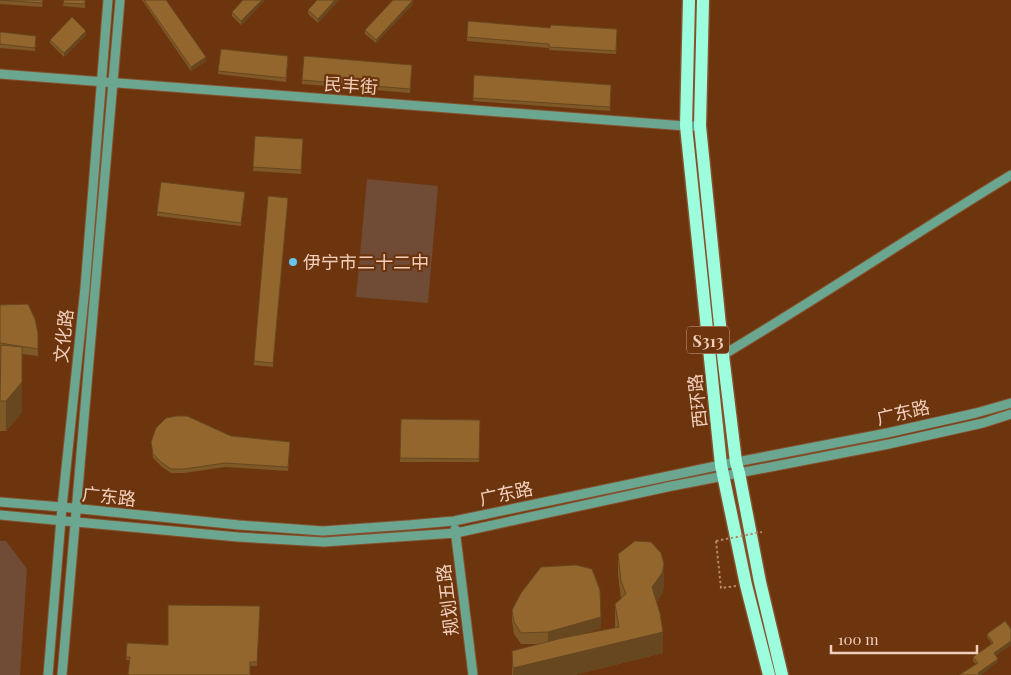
<svg xmlns="http://www.w3.org/2000/svg" width="1011" height="675" font-family="'Playfair Display','Noto Sans SC',serif">
<rect width="100%" height="100%" fill="#6d350e"/>
<path fill="#704b35" d="M367,179L438,186L428,303L356,297Z
M0,541H6L27,569L20,675H0Z"/>
<g fill="none" stroke-linecap="round" stroke-linejoin="round">
<g stroke="#85512d" stroke-width="11">
<path id="minor" d="M0,74L686,126H700
M723,355C820,297 914,234 1011,175
M0,502L62,507L239,525L323,531L408,525L454,521L721,465L887,433L976,413L1011,403
M0,515L238,537L324,542L456,533L672,486L889,444L983,423L1011,414
M455,529L473,675
M48,675L62,507L85,288L108,0
M62,675L120,0"/>
</g>
<g stroke="#85512d" stroke-width="15">
<path id="major" d="M689,0L686,126L721,465L746,585L769,675
M703,0L700,126L723,355L736,462L739,473L760,582L782,675"/>
</g>
<path stroke="#b4886b" stroke-width="2" stroke-dasharray="2.5 2.5" stroke-linecap="butt" d="M716,541L721,588L736,586"/>
<use href="#minor" stroke="#6ba691" stroke-width="9"/>
<use href="#major" stroke="#9dfedd" stroke-width="12"/>
<path stroke="#b4886b" stroke-width="2" stroke-dasharray="2.5 2.5" stroke-linecap="butt" d="M716,541L762,532"/>
</g>
<path fill="#7e5827" d="M0,0H43L42,7L0,4Z
M64,0H85V8L63,6Z
M142,0H166L206,61L191,71Z
M243,0H265L241,25L232,16V12Z
M339,0L318,23L308,14V10Z
M413,4L376,43L365,34V30Z
M550,28L617,29L616,54L549,50V48L467,41V37Z
M0,32L36,40L35,51L0,48Z
M86,35L64,57L50,43V40Z
M288,60L286,82L218,74V71Z
M412,65L410,93L302,84V80Z
M474,75L611,85L610,111L473,101Z
M255,136L303,139L301,174L253,171Z
M245,196L241,226L157,216V212Z
M288,198L273,367L254,365V361Z
M0,305L38,333V356L22,354V412L6,431H0Z
M401,419L480,420L479,462H400Z
M231,436L290,442L288,471L225,467L184,473H171L161,466L153,458L151,442Z
M618,554L664,585L662,594L656,602L663,653L574,675H512V651L540,644H521L514,634L512,621V610L601,628L578,635L615,628V604L621,599L618,575Z
M260,606L257,666L126,660L127,643L168,645Z
M1011,629V645L996,655L998,662L976,664L973,661V657L992,644L987,637V634Z"/>
<path fill="#674720" d="M262,0H265L241,25V21Z
M335,0H339L318,23V19Z
M413,0V4L376,43V40Z
M86,31V35L64,57V53Z
M206,57V61L191,71V67Z
M22,347V412L6,431V401Z
M664,564V585L662,594L652,609V587Z
M601,617V628L548,644V632Z
M663,632V653L574,675H513V668Z
M1011,641V645L994,657V653Z
M998,659V662L981,675H978V673Z"/>
<path fill="#93662d" stroke="#674720" d="M0,0H43L42,3Z
M64,0H85V4L63,3Z
M144,0H166L206,57L191,67Z
M243,0H262L241,21L232,12Z
M317,0H335L318,19L308,10Z
M393,0H413L376,40L365,30Z
M72,17L86,31L64,53L50,40Z
M468,21L550,28L551,25L617,29L616,51L549,47V44L467,37Z
M0,32L36,36L35,48L0,44Z
M221,49L288,56L286,78L218,71Z
M304,56L412,65L410,89L302,80Z
M474,75L611,85L610,107L473,98Z
M255,136L303,139L301,170L253,167Z
M161,182L245,192L241,223L157,212Z
M268,196L288,198L273,363L254,361Z
M28,304L35,319L38,333V349L0,343V305Z
M1,345L22,347V382L6,401H0Z
M176,416H187L231,436L290,442L288,467L225,463L184,469H171L161,462L153,454L151,442L156,428L166,418Z
M401,419L480,420L479,459L400,458Z
M635,541L651,542L661,553L664,564L662,573L652,587L660,613L663,632L513,668L512,651L562,638L619,627L615,604L626,594L621,581L618,554Z
M576,565L592,569L600,590L601,617L548,632L521,633L514,622L512,610L521,593L541,567Z
M168,605L260,606L257,662H250V675H128L130,657H126L127,643L168,645Z
M1005,621L1011,629V641L994,653L998,659L978,673L979,675H959L978,663L973,657L993,643L987,634Z"/>
<circle fill="#67c4ef" stroke="#6d350e" stroke-width="2" cx="293" cy="262" r="5"/>
<g text-anchor="middle" dominant-baseline="central" stroke-width="4.5" stroke-linejoin="round" paint-order="stroke">
<rect fill="#6d350e" stroke="#c9a188" stroke-width="1" x="687" y="326.5" width="42" height="27" rx="4"/>
<g font-size="16" font-weight="bold" fill="#f1cfbc">
<text x="708" y="340">S313</text>
</g>
<g font-size="18" fill="#f1cfbc" stroke="#6d350e">
<text transform="translate(351 85) rotate(4)">民丰街</text>
<text transform="translate(63 336) rotate(-84)">文化路</text>
<text transform="translate(697 401) rotate(-96)">西环路</text>
<text transform="translate(903 412) rotate(-13)">广东路</text>
<text transform="translate(506 493) rotate(-12)">广东路</text>
<text transform="translate(109 496) rotate(6)">广东路</text>
<text transform="translate(447 600) rotate(-97)">规划五路</text>
</g>
<g font-size="18" fill="#f1cfbc" stroke="#6d350e" text-anchor="start">
<text x="303" y="262">伊宁市二十二中</text>
</g>
</g>
<path d="M831 645v8h146v-8" fill="none" stroke="#f1cfbc" stroke-width="2.5"/>
<text x="838" y="645" font-size="15" fill="#f1cfbc" stroke="#6d350e" stroke-width="4" paint-order="stroke">100 m</text>
</svg>
